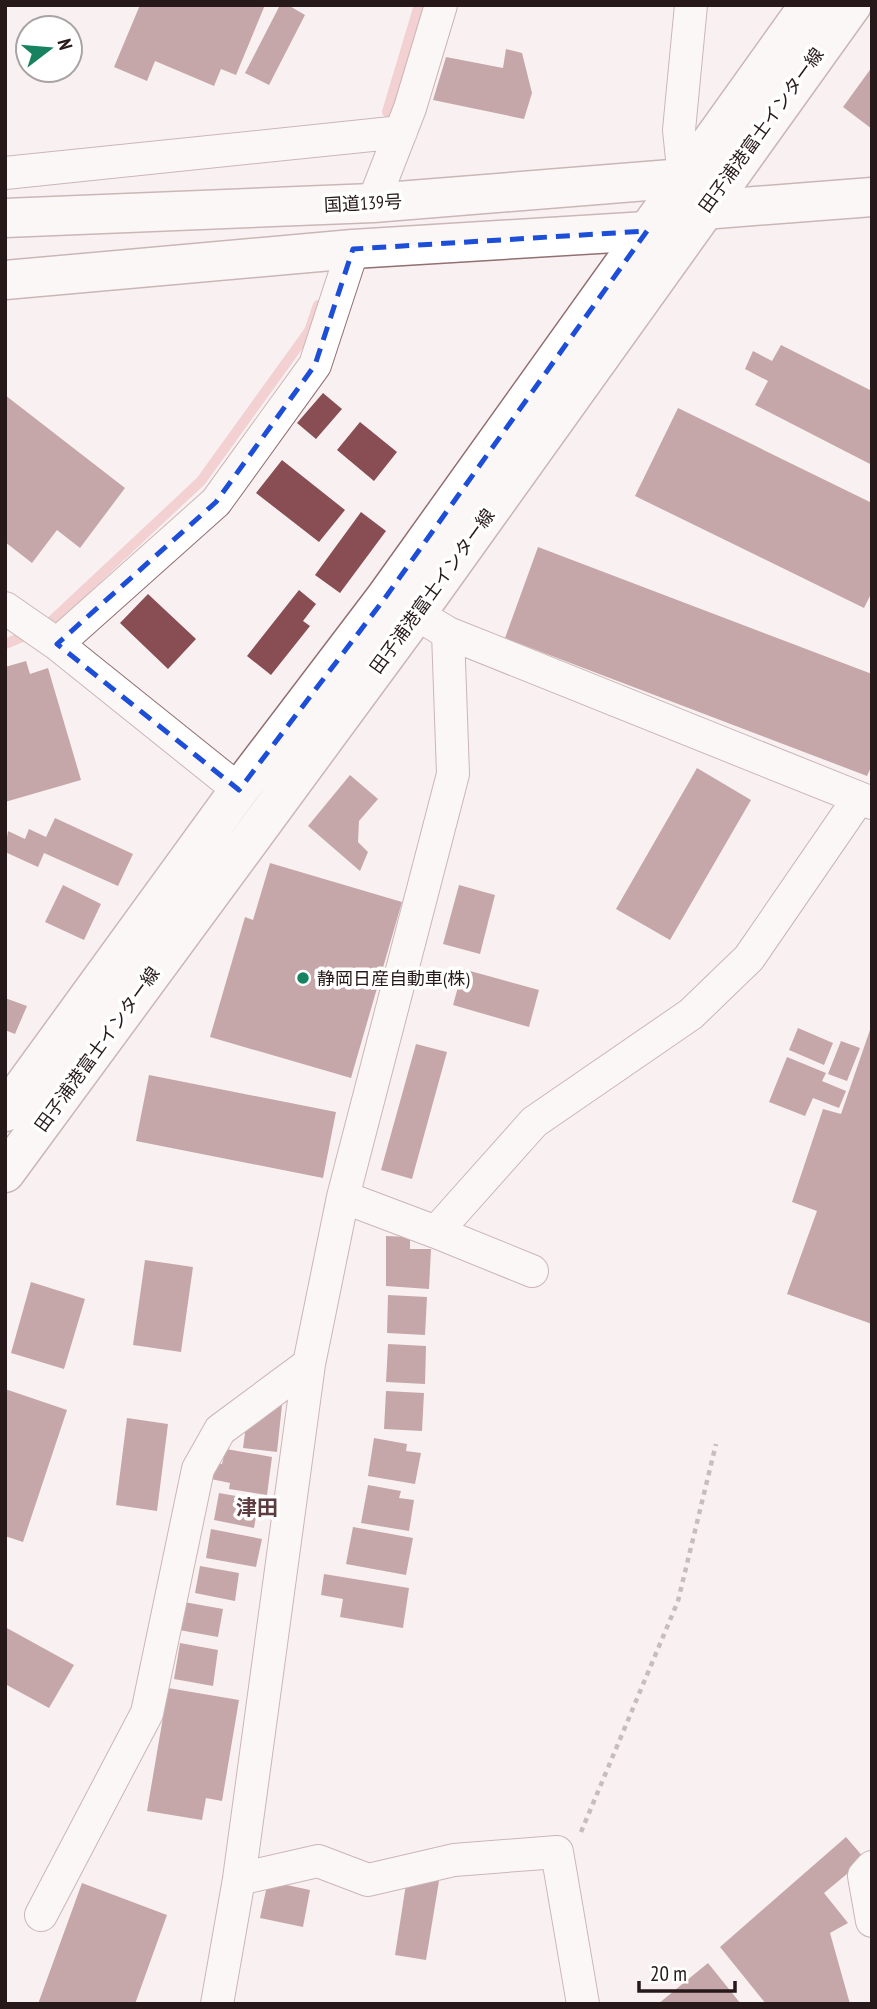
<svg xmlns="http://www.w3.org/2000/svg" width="877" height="2009" font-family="'PT Sans Narrow','Noto Sans JP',sans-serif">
<rect width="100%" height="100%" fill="#f9f1f1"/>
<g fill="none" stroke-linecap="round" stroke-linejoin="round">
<path stroke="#eaa8ac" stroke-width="10" d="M387,112L419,5
M5,644L44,628L201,481L309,331L318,305"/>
</g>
<path fill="#884e53" d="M140,5H265L236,75L221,69L214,86L155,61L147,81L114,67Z
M280,5H288L305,15L269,85L245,73Z
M506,49L522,53L532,93L524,119L433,100L446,57L503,68Z
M872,67V129L843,107Z
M781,345L872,391V465L755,405L768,381L745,369L753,351L772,361Z
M323,393L342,409L316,439L297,423Z
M5,395L125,488L80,548L57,530L32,563L5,542Z
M678,408L872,503V592L864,608L635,496Z
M360,422L397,452L374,481L337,450Z
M282,460L345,510L319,542L256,493Z
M361,512L386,531L340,593L315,575Z
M538,547L872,674V765L867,776L505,638Z
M299,590L316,604L303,621L310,626L271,675L247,656Z
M148,594L196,639L168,669L120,623Z
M26,661L30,674L48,668L81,780L5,802V667Z
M697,768L751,800L670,940L616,909Z
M350,775L378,799L359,821L358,842L368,852L360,871L308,826Z
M55,818L133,854L118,886L44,853L38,867L5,852L8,831L25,839L29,829L46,837Z
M270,863L402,902L351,1078L210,1037L245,917L253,920Z
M63,885L101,904L84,940L45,922Z
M459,885L495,895L480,954L443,944Z
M463,969L539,990L529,1027L453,1005Z
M5,998L27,1006L15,1034L5,1030Z
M871,1027L872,1028V1324L787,1294L817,1211L792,1202L823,1109L841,1114Z
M798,1028L833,1043L824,1065L789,1050Z
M841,1041L860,1048L847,1081L828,1074Z
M416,1044L447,1052L412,1179L381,1170Z
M787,1057L826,1073L822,1081L846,1091L839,1108L813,1098L805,1116L769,1102Z
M149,1075L336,1112L323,1178L136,1141Z
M386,1236L410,1237V1249H431L429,1289L386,1286Z
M145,1260L193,1267L181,1352L133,1345Z
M31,1282L85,1299L64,1369L11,1353Z
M388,1295L427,1297L425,1335L387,1333Z
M388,1344L426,1346L425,1384L386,1382Z
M5,1389L67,1410L23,1542L5,1536Z
M386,1391L424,1393L422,1431L384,1429Z
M273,1404L282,1405L277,1452L243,1448L246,1425L262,1410L273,1411Z
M127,1418L168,1424L157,1511L116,1505Z
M374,1438L407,1444L406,1451L421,1453L415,1484L368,1476Z
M226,1449L272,1457L267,1495L229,1489L230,1483L211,1479L213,1463L222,1464Z
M368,1485L401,1491L399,1498L414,1500L409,1531L361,1523Z
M219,1493L259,1500L254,1528L214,1520Z
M353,1527L413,1538L406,1575L346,1564Z
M211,1529L262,1539L256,1567L206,1558Z
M200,1566L239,1573L235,1601L195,1593Z
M324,1574L409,1588L403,1628L340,1617L343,1599L321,1595Z
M184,1602L223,1609L218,1637L179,1630Z
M5,1627L74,1665L49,1708L5,1684Z
M180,1643L218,1650L213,1686L174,1679Z
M168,1688L239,1700L222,1801L206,1798L202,1820L147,1811Z
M846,1837L865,1859L824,1893L848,1923L830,1933L850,2004H766L720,1947Z
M417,1877L439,1881L426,1960L395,1955L406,1884L416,1885Z
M268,1881L310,1890L303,1927L260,1918Z
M82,1883L167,1915L135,2004H38Z
M708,1963L741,2004H658Z"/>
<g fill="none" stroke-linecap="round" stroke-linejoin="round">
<g stroke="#926f71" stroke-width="34">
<path id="minor" d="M5,173L401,132
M684,178L679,130L691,5
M373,203L410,108L441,5
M5,608L57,644
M433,624L448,633L872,803
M239,790L57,644L216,502L315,365L353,249
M343,1197L436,1232L534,1122L691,1014L749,958L859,798
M436,1232L532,1271
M872,1867L864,1876L872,1921
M239,1879L318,1861L368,1880L454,1860L557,1852L583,2004
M41,1915L147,1713L198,1469L220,1430L309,1364
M217,2004L239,1879L309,1364L343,1197L453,774L448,633"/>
</g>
<g stroke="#926f71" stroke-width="41">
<path id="major" d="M5,1112L239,790L385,598L809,5
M5,1173L416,614L852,5"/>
</g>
<g stroke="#926f71" stroke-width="41">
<path id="highway" d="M5,218L373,203L684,178L703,210
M5,280L353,249L647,231L703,210L872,197"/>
</g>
<path stroke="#8a7f7f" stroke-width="4.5" stroke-dasharray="5 5" stroke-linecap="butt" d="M581,1832L678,1601L716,1444"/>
<use href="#minor" stroke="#fff" stroke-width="32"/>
<use href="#major" stroke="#fff" stroke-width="38"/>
<use href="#highway" stroke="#fff" stroke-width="38"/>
</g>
<path d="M0 0H877V2009H0ZM647,231L385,598L239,790L57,644L216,502L315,365L353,249Z" fill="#f9f1f1" fill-opacity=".55" fill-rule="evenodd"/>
<path fill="none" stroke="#1d4ed8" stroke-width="5" stroke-dasharray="14 9" stroke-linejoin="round" d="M647,231L385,598L239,790L57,644L216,502L315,365L353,249Z"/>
<circle fill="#16825f" stroke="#fff" stroke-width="2.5" cx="303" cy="978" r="7"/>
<g text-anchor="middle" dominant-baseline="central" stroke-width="7" stroke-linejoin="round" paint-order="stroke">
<g font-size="18" fill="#27191a" stroke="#fff">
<text transform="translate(761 130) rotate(-54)">田子浦港富士インター線</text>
<text transform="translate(363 203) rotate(-3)">国道139号</text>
<text transform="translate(432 591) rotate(-54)">田子浦港富士インター線</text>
<text transform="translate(97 1049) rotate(-54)">田子浦港富士インター線</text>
</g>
<g font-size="18" fill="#27191a" stroke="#fff" text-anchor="start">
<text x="317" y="978">静岡日産自動車(株)</text>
</g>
<g font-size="21" font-weight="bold" fill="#5d3d3f" stroke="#fff">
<text x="257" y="1507">津田</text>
</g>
</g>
<rect width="877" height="2009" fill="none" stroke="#27191a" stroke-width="14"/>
<g transform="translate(49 49) rotate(74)"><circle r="33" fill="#ffffff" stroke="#a9a3a3" stroke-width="2"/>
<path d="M0-5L12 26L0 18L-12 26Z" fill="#16825f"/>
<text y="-10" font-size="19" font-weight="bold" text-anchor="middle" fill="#27191a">N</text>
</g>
<path d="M639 1981v10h96v-10" fill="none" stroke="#27191a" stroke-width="3.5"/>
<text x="650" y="1981" font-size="21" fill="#27191a" stroke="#ffffff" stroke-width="5" paint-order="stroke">20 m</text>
</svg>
